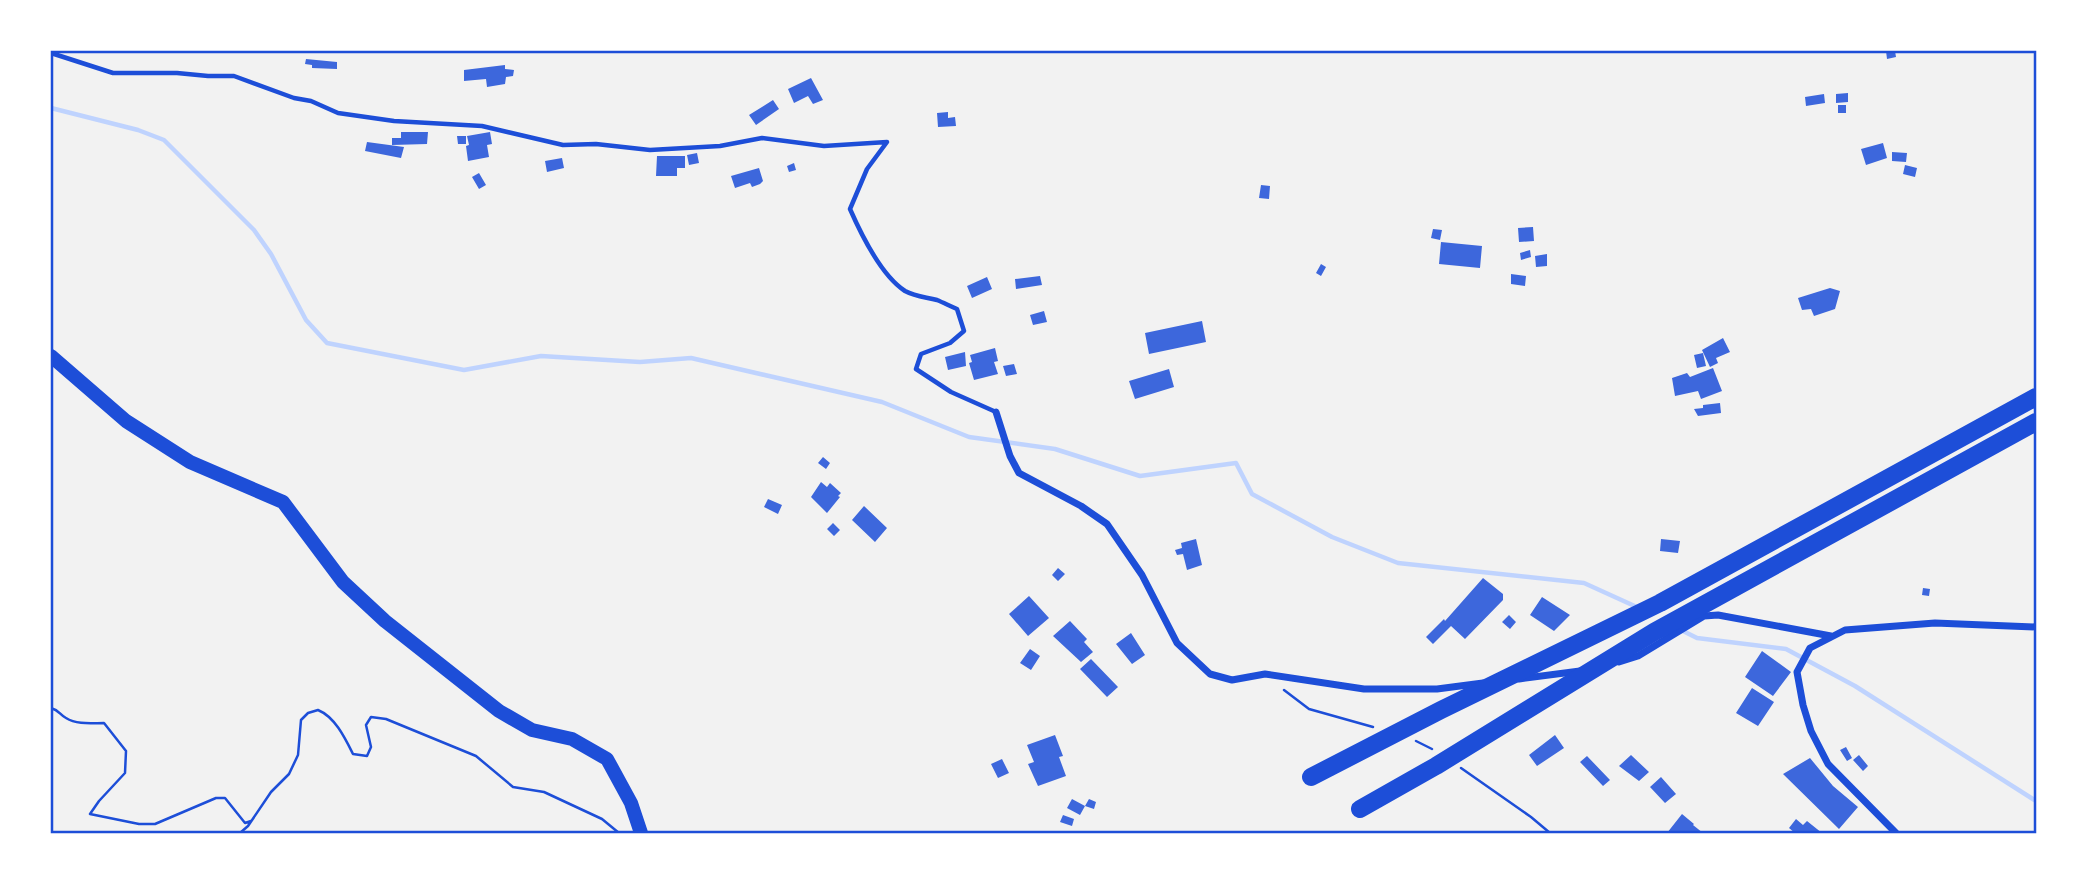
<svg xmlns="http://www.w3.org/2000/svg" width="2087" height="884" font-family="Poppins,sans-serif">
<rect width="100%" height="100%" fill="#f2f2f2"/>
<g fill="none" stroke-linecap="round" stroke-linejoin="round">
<path stroke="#bfd3fe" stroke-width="4.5" d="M51,108L138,130L164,140L254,230L271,254L306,320L327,343L464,370L541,356L640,362L691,358L882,402L969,437L1055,449L1140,476L1236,463L1252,494L1332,537L1398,563L1584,583L1639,608
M1681,630L1697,638L1786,649L1855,686L2036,801"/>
</g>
<path fill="#3d67dc" d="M1886,51H1895L1896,57L1887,59Z
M306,59L337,62V69L312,68V65L305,64Z
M505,65V69L514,70L513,76L506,77L505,84L487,87L486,79L464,81V70Z
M811,78L823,100L813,104L808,96L794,103L788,89Z
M1848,93V102L1836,103V94Z
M1824,94L1825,103L1806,106L1805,97Z
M773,100L779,109L756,125L749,115Z
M1838,105H1846V113H1838Z
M948,112V118L955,117L956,126L938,127L937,113Z
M401,132H428L427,144L392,145V138H401Z
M490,132L492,144L487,145L489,157L468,161L466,146L469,145L467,136Z
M457,136H466V144H458Z
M367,142L404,147L401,158L365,151Z
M1883,143L1887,158L1866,165L1861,149Z
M1892,152L1907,153L1906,162L1892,161Z
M697,153L699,163L689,165L687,155Z
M657,156H685V168H677V176H656Z
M562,158L564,168L547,172L545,161Z
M794,163L796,170L789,172L787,166Z
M1905,165L1917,168L1915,177L1903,174Z
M759,168L763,181L760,184L752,187L750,183L735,188L731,176Z
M479,173L486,185L479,189L472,177Z
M1261,185L1270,186L1269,199L1259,198Z
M1533,227L1534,241L1519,242L1518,228Z
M1433,229L1442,230L1440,240L1431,238Z
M1441,242L1482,246L1480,268L1439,264Z
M1530,250L1531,257L1521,260L1520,253Z
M1547,254V266L1536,267L1535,256Z
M1321,264L1326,267L1321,276L1316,273Z
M1511,274L1526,276L1525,286L1511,284Z
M1040,276L1042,285L1016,289L1015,279Z
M987,277L992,289L972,298L967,286Z
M1830,288L1840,291L1835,309L1814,316L1811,309L1802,310L1798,298Z
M1044,311L1047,322L1033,325L1030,315Z
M1202,321L1206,342L1149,354L1145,333Z
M1723,338L1730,352L1716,358L1718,363L1710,367L1702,350Z
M995,348L998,361L994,362L998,374L974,380L969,363L972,362L970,355Z
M965,352L966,366L948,370L945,357Z
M1703,353L1706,366L1697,368L1694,355Z
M1014,364L1017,374L1006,376L1003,366Z
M1713,368L1722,391L1701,399L1698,391L1675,396L1672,378L1687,373L1690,377Z
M1169,369L1174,387L1135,399L1129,381Z
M1720,403L1721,413L1698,416L1694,409L1703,408V405Z
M823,457L830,463L826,469L818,463Z
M821,482L827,487L830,483L841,493L838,496L840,497L827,513L811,497Z
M768,499L782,505L778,514L764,507Z
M864,506L887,528L875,542L852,520Z
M833,523L840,530L834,536L827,529Z
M1196,539L1202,565L1187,570L1183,554L1177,555L1175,550L1182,548L1181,543Z
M1661,539L1680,541L1678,553L1660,551Z
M1058,568L1065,574L1058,581L1052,575Z
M1483,578L1503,594V600L1465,639L1451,626L1433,644L1426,637L1444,619L1445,621Z
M1923,588L1930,589L1929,596L1922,595Z
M1029,596L1049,618L1028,636L1009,614Z
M1542,597L1570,615L1554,631L1530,615Z
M1509,615L1516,622L1510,629L1502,622Z
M1070,621L1087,639L1084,642L1093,652L1081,662L1053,636Z
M1131,633L1145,655L1132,664L1116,644Z
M1030,649L1040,656L1031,670L1020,663Z
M1762,651L1791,672L1773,696L1745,677Z
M1091,659L1118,687L1107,697L1080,669Z
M1752,688L1774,702L1758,726L1736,713Z
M1055,735L1063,756L1059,757L1066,776L1038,786L1028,764L1034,762L1027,745Z
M1555,735L1564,748L1537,766L1529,755Z
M1846,747L1852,758L1847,761L1840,750Z
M1631,755L1649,772L1639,781L1619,766Z
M1859,755L1868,766L1863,771L1853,760Z
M1587,756L1610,780L1603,786L1580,762Z
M1810,758L1833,786L1858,807L1839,829L1783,774Z
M1002,759L1009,773L998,778L991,764Z
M1661,777L1676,794L1665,803L1650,787Z
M1072,799L1085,806L1080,815L1067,808Z
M1089,799L1096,802L1094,809L1085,806Z
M1682,814L1694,824L1693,825L1703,833H1667Z
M1063,815L1074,819L1072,826L1060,822Z
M1796,819L1803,825L1807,821L1822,833H1795L1789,828Z"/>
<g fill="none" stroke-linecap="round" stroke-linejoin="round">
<path stroke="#1d4ed8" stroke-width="2.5" d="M1284,690L1309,709L1373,727
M51,708C59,710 60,715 66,718C77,725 92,723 104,723L126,751L125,773L99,801L90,814L139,824H155L216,798H225L245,823L251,821
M1416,741L1432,749
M1461,768L1531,817L1550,833
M240,833L248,826L271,792L289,774L298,755L301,720L308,713L318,710C335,717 345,738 353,754L367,756L371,747L366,725L371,717L386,719L476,756L513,787L544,792L602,819L619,833"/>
<path stroke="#1d4ed8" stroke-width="4.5" d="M51,53L113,73H177L208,76H234L294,98L311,101L338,113L394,121L482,126L563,145L596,144L650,150L720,146L762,138L824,146L887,142L867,169L850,209C861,234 882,276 905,291C916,297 926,297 937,300C944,303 950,306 957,309L964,331L950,343L921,354L916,369L951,392L996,412"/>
<path stroke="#1d4ed8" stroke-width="7" d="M996,412L1010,456L1019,473L1081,506L1107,524L1142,575L1177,643L1210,674L1232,680L1265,674L1364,689H1437L1483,683
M1619,662L1638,656L1704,616L1718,615L1831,636
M1519,679L1580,671
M1896,833L1828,764L1811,731L1803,705L1797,672L1810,648L1845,630L1935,623L2036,627"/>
<path stroke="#1d4ed8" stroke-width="14" d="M51,356L126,421L190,462L283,502L343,582L385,621L499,711L532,730L572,739L607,759L631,803L641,833"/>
<path stroke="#1d4ed8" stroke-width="18" d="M1311,777L1441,710L1660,603L2036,397
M1360,809L1436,766L1654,632L2036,422"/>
</g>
<rect width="2087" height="884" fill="none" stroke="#ffffff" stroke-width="105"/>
<rect x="52" y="52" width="1983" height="780" fill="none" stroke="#1d4ed8" stroke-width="2.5"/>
</svg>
